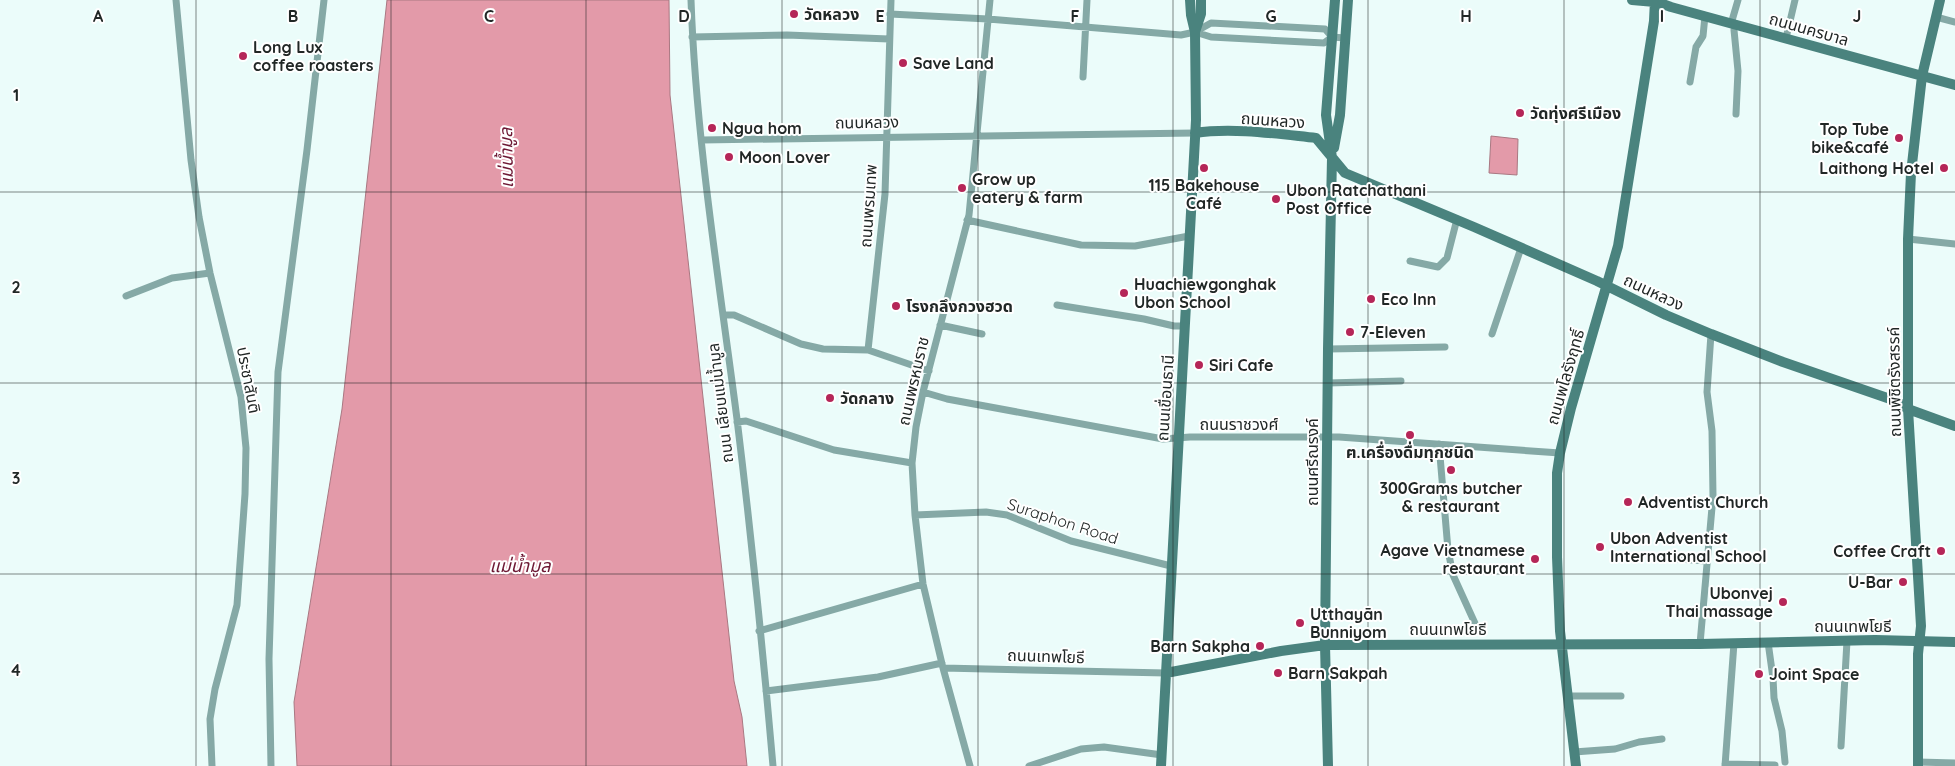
<svg xmlns="http://www.w3.org/2000/svg" width="1955" height="766" font-family="Quicksand,'Noto Sans Thai',sans-serif">
<rect width="100%" height="100%" fill="#ebfcfa"/>
<path fill="#e39aa9" stroke="#a97882" d="M387,0H669L670,95L734,681L742,717L747,766H297L294,702L342,409Z
M1491,136L1518,139L1517,175L1489,173Z"/>
<g fill="none" stroke-linecap="round" stroke-linejoin="round">
<path stroke="#85a9a6" stroke-width="7" d="M176,0L191,160L199,217L210,273L241,397L246,448L245,494L237,605L215,689L210,719L212,766
M691,0C696,140 719,280 737,419C751,534 763,650 773,766
M891,0L885,194L868,350L929,371
M890,14L988,19L1181,35L1195,32L1211,23L1325,29L1332,37
M1936,17L1955,22
M1731,24L1738,0
M1735,25L1734,30L1738,71L1736,114
M1195,32L1211,37L1324,43L1332,37L1345,38
M692,37L787,35L889,39
M1786,38L1795,0
M1083,77L1087,0
M1690,82L1696,47L1703,36L1705,16
M702,140L1195,133
M967,220L1081,245L1135,246L1189,236
M1908,239L1955,244
M1410,261L1438,267L1447,258L1457,219
M126,296L172,278L210,273
M1057,305L1144,319L1174,326H1185
M723,315H734L801,344L823,349L868,350
M940,325L982,334
M1492,334L1521,248
M1328,349L1445,347
M1328,383L1401,381
M923,392L947,399L1163,439L1190,437H1339L1560,453
M737,422L746,421L834,450L912,463
M1439,444L1448,550L1453,575L1478,630
M915,515L986,512L1007,515L1071,541L1171,566
M1664,558L1707,561
M759,631L923,584
M1768,642L1773,678L1774,698L1782,731L1785,762
M1700,644L1713,496L1712,431L1707,392L1711,334
M943,668L1166,673
M766,691L878,677L942,663
M1567,696H1621
M1841,746L1847,641
M1574,752L1615,749L1639,742L1662,739
M1918,762L1955,763
M1725,764L1775,765
M271,766L269,659L278,372L307,150L324,0
M970,766L943,668L923,584L915,515L912,463L916,427L923,392L969,215L990,0
M1029,766L1081,749L1104,747L1162,755
M1725,766L1734,643"/>
<path stroke="#4a837e" stroke-width="10" d="M1632,0L1655,2
M1652,0L1671,7L1955,85
M1195,32L1201,14V0
M1195,133C1232,127 1278,134 1316,138L1345,173L1474,227L1597,281L1666,315L1711,334L1783,362L1896,401L1908,409L1955,426
M1334,148L1340,115L1348,0
M1166,673L1281,651L1325,645L1700,644L1875,640L1955,642
M1161,766L1196,120L1195,32L1191,15L1190,0
M1328,766L1325,645L1328,349L1332,158L1326,115L1335,0
M1576,766L1560,631L1557,557V473L1560,453L1571,408L1618,246L1654,21L1655,0
M1918,766V654L1921,626L1908,409V239L1911,173L1922,76L1940,0"/>
</g>
<path fill="none" stroke="#212726" stroke-width="1" stroke-opacity="0.55" d="M196,0V766M391,0V766M586,0V766M782,0V766M978,0V766M1173,0V766M1368,0V766M1564,0V766M1760,0V766M0,192H1955M0,383H1955M0,574H1955"/>
<g fill="#b52658" stroke="#fff" stroke-width="2">
<circle cx="794" cy="14" r="5"/>
<circle cx="243" cy="56" r="5"/>
<circle cx="903" cy="63" r="5"/>
<circle cx="1520" cy="113" r="5"/>
<circle cx="712" cy="128" r="5"/>
<circle cx="1899" cy="138" r="5"/>
<circle cx="729" cy="157" r="5"/>
<circle cx="1204" cy="168" r="5"/>
<circle cx="1944" cy="168" r="5"/>
<circle cx="962" cy="188" r="5"/>
<circle cx="1276" cy="199" r="5"/>
<circle cx="1124" cy="293" r="5"/>
<circle cx="1371" cy="299" r="5"/>
<circle cx="896" cy="306" r="5"/>
<circle cx="1350" cy="332" r="5"/>
<circle cx="1199" cy="365" r="5"/>
<circle cx="830" cy="398" r="5"/>
<circle cx="1410" cy="435" r="5"/>
<circle cx="1451" cy="470" r="5"/>
<circle cx="1628" cy="502" r="5"/>
<circle cx="1600" cy="547" r="5"/>
<circle cx="1941" cy="551" r="5"/>
<circle cx="1535" cy="559" r="5"/>
<circle cx="1903" cy="582" r="5"/>
<circle cx="1783" cy="602" r="5"/>
<circle cx="1300" cy="623" r="5"/>
<circle cx="1260" cy="646" r="5"/>
<circle cx="1278" cy="673" r="5"/>
<circle cx="1759" cy="674" r="5"/>
</g>
<g text-anchor="middle" dominant-baseline="central" stroke-width="4" stroke-linejoin="round" paint-order="stroke">
<g font-size="16" font-weight="bold" fill="#212726" stroke="#fff" text-anchor="start">
<text x="804" y="14">วัดหลวง</text>
<text x="253" y="47">Long Lux<tspan x="253" dy="18">coffee roasters</tspan></text>
<text x="913" y="63">Save Land</text>
<text x="1530" y="113">วัดทุ่งศรีเมือง</text>
<text x="722" y="128">Ngua hom</text>
<text x="1889" y="129" text-anchor="end">Top Tube<tspan x="1889" dy="18">bike&amp;café</tspan></text>
<text x="739" y="157">Moon Lover</text>
<text x="1934" y="168" text-anchor="end">Laithong Hotel</text>
<text x="972" y="179">Grow up<tspan x="972" dy="18">eatery &amp; farm</tspan></text>
<text x="1204" y="185" text-anchor="middle">115 Bakehouse<tspan x="1204" dy="18">Café</tspan></text>
<text x="1286" y="190">Ubon Ratchathani<tspan x="1286" dy="18">Post Office</tspan></text>
<text x="1134" y="284">Huachiewgonghak<tspan x="1134" dy="18">Ubon School</tspan></text>
<text x="1381" y="299">Eco Inn</text>
<text x="906" y="306">โรงกลึงกวงฮวด</text>
<text x="1360" y="332">7-Eleven</text>
<text x="1209" y="365">Siri Cafe</text>
<text x="840" y="398">วัดกลาง</text>
<text x="1410" y="452" text-anchor="middle">ฅ.เครื่องดื่มทุกชนิด</text>
<text x="1451" y="488" text-anchor="middle">300Grams butcher<tspan x="1451" dy="18">&amp; restaurant</tspan></text>
<text x="1638" y="502">Adventist Church</text>
<text x="1610" y="538">Ubon Adventist<tspan x="1610" dy="18">International School</tspan></text>
<text x="1525" y="550" text-anchor="end">Agave Vietnamese<tspan x="1525" dy="18">restaurant</tspan></text>
<text x="1931" y="551" text-anchor="end">Coffee Craft</text>
<text x="1893" y="582" text-anchor="end">U-Bar</text>
<text x="1773" y="593" text-anchor="end">Ubonvej<tspan x="1773" dy="18">Thai massage</tspan></text>
<text x="1310" y="614">Utthayān<tspan x="1310" dy="18">Bunniyom</tspan></text>
<text x="1250" y="646" text-anchor="end">Barn Sakpha</text>
<text x="1288" y="673">Barn Sakpah</text>
<text x="1769" y="674">Joint Space</text>
</g>
<g font-size="16" fill="#212726" stroke="#fff">
<text transform="translate(1809 29) rotate(16)">ถนนนครบาล</text>
<text transform="translate(1273 120) rotate(4)">ถนนหลวง</text>
<text transform="translate(867 122) rotate(-1)">ถนนหลวง</text>
<text transform="translate(868 206) rotate(-86)">ถนนพรมเทพ</text>
<text transform="translate(1654 292) rotate(25)">ถนนหลวง</text>
<text transform="translate(1565 377) rotate(-74)">ถนนพโลรังฤทธิ์</text>
<text transform="translate(249 380) rotate(79)">ประชาสันติ</text>
<text transform="translate(913 381) rotate(-77)">ถนนพรหมราช</text>
<text transform="translate(1894 382) rotate(-91)">ถนนพิชิตรังสรรค์</text>
<text transform="translate(1165 398) rotate(-86)">ถนนเขื่อนธานี</text>
<text transform="translate(720 403) rotate(-97)">ถนน เลียบแม่น้ำมูล</text>
<text x="1239" y="424">ถนนราชวงศ์</text>
<text transform="translate(1312 462) rotate(-90)">ถนนศรีณรงค์</text>
<text transform="translate(1063 521) rotate(18)">Suraphon Road</text>
<text x="1853" y="626">ถนนเทพโยธี</text>
<text x="1448" y="629">ถนนเทพโยธี</text>
<text transform="translate(1046 656) rotate(2)">ถนนเทพโยธี</text>
</g>
<g font-size="18" font-style="italic" fill="#6d1834" stroke="#fff">
<text transform="translate(506 158) rotate(-91)">แม่น้ำมูล</text>
<text x="520" y="565">แม่น้ำมูล</text>
</g>
</g>
<g font-size="16" text-anchor="middle" font-weight="bold" fill="#212726" stroke="#fff" stroke-width="4" stroke-linejoin="round" paint-order="stroke">
<text x="98" y="22">A</text>
<text x="293" y="22">B</text>
<text x="489" y="22">C</text>
<text x="684" y="22">D</text>
<text x="880" y="22">E</text>
<text x="1075" y="22">F</text>
<text x="1271" y="22">G</text>
<text x="1466" y="22">H</text>
<text x="1662" y="22">I</text>
<text x="1857" y="22">J</text>
<text x="16" y="101">1</text>
<text x="16" y="293">2</text>
<text x="16" y="484">3</text>
<text x="16" y="676">4</text>
</g>
</svg>
